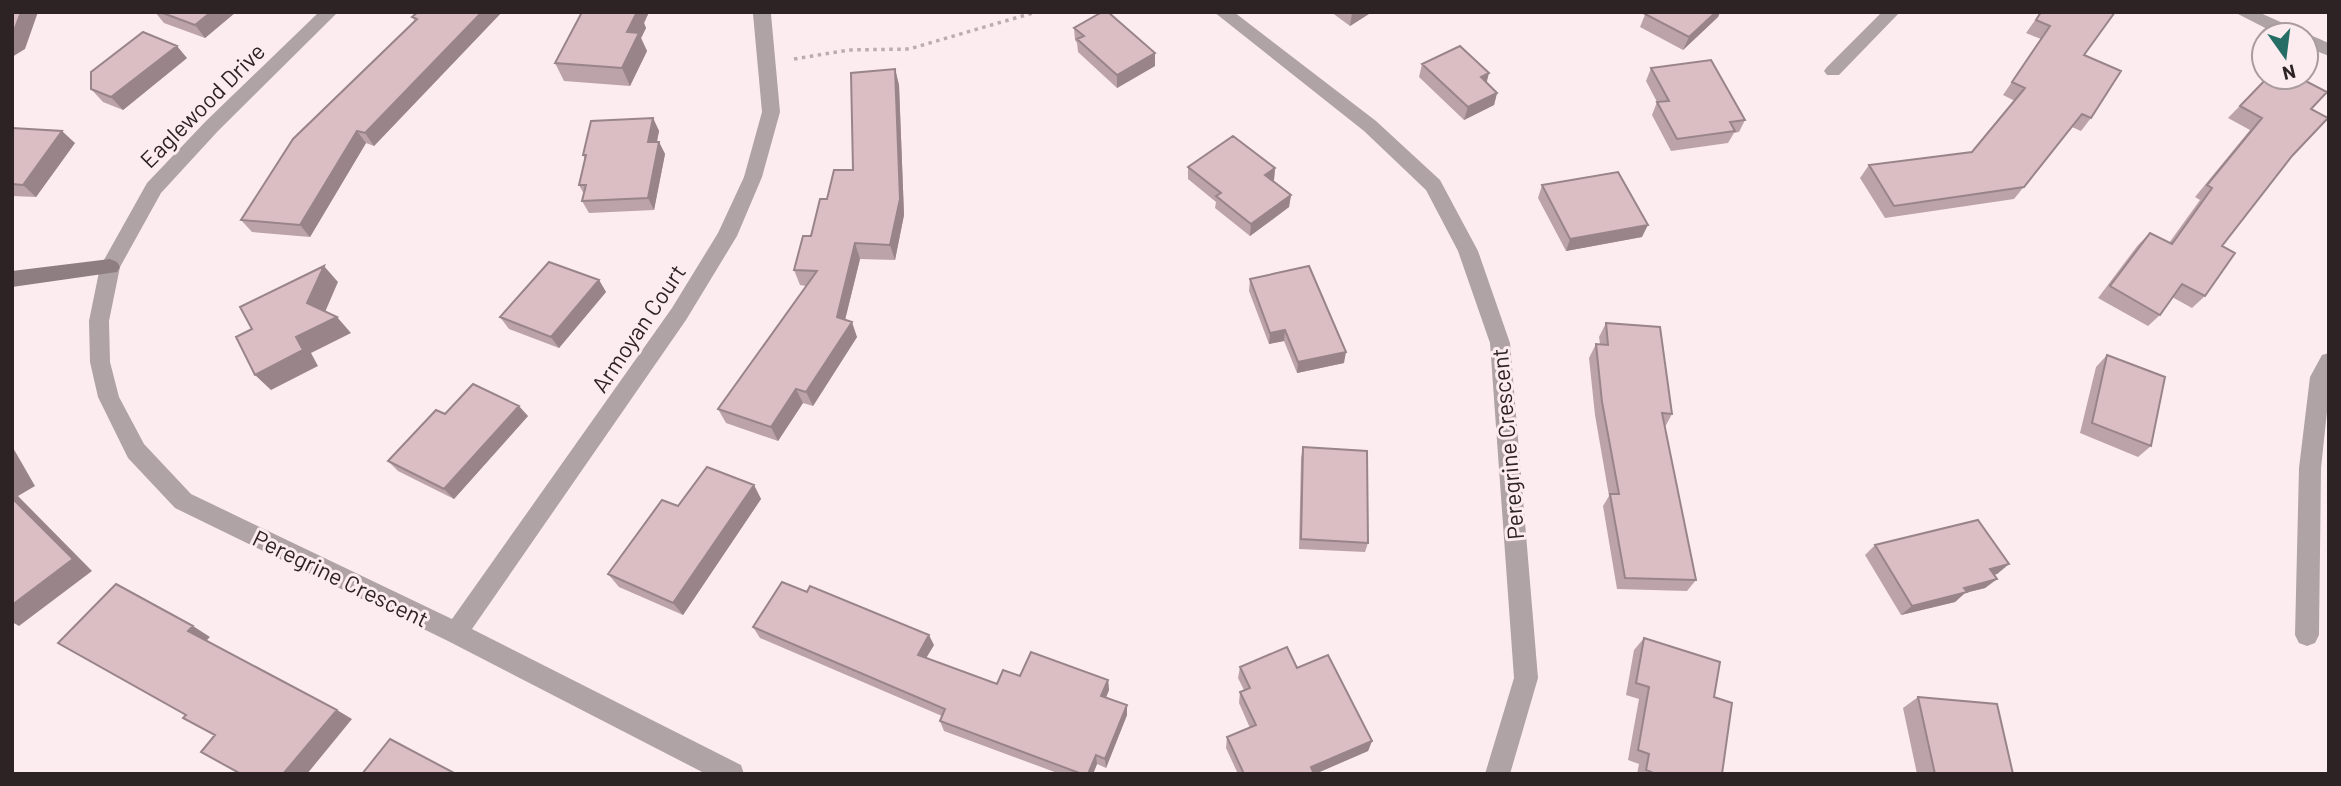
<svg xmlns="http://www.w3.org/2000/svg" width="2341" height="786" font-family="Barlow,sans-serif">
<rect width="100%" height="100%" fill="#fdecef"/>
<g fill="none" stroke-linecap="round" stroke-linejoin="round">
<path stroke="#bbacaf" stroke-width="3.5" stroke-dasharray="3.5 4.5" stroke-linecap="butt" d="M794,59L849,50L909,49L1036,12"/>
<path fill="#afa3a5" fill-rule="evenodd" d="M319,12H338L218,131L161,193L120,267L109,321L110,362L119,397L144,444L191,494L452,619L672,308L718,233L744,177L762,112L753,14H771L780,112L762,177L737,236L686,320L472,629L741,765L744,774H706L448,641L175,508L128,458L98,397L90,362L89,321L100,267L147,183L206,121Z
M1214,12H1234L1376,121L1440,180L1478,251L1510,343L1538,678L1510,774H1485L1514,678L1490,343L1458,251L1426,190L1364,131Z
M1882,12H1900L1839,75H1827L1824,71L1827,67Z
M2234,12H2258L2301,31L2303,35C2312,34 2321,40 2329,43V56L2306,47V35H2279Z
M2329,353V393L2321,468L2319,635L2315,643L2307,646L2299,643L2295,635L2299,468L2310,377L2322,355Z"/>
<path fill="#8f7e81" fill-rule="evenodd" d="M110,259L117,262L120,267L117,272L12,287V271Z"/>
</g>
<path fill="#bba3a9" d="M155,12H236L205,38L164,23Z
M418,12H502L374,146L366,143L310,237L252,232L241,220L415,21L412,17Z
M582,12H649L644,23L646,28L641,38L647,51L630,86L564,81L555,63Z
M1331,12H1372L1350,26Z
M1646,12H1720L1718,17L1683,50L1640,27Z
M2041,12L2084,55L2091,118L2081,131L2072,127L2014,199L1885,218L1860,178L1869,165L1972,152L2015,101L2003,95L2041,39L2026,33Z
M1074,28L1155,53V66L1117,88L1078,52L1077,43L1075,40Z
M187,58L123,110L103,102L91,89Z
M1422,64L1486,82L1497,93L1494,105L1464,120L1419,77Z
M1651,68L1745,120L1739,132L1734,133L1728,143L1671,151L1652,115L1657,102L1646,81Z
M895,69L899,85L904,215L895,260L860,259L845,320L857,337L813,406L803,403L778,441L726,423L718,409L806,286L800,285L794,270L827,199L853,170Z
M2268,77L2311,109L2292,156L2222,246L2205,296L2192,308L2172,297L2160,315L2148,326L2098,298L2138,245L2150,233L2169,243L2200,200L2195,197L2250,130L2228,118Z
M653,118L659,131L657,142H659L665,154L654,210L589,213L582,201L584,194L579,185L585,160L583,155Z
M12,128L75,143L36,197L12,196Z
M1188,167L1275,168L1274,180L1273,181L1291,195L1289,207L1250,236L1215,208L1216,202L1188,179Z
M1542,185L1642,237L1566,251L1538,198Z
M1250,279L1344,363L1297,373L1284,341L1269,344L1249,291Z
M599,280L606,292L559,348L509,329L500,317Z
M1606,323L1672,414L1665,427L1696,580L1687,591L1617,589L1603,506L1609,496L1595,415L1589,358L1596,344H1600L1599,337Z
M2107,355L2151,446L2138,457L2080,433L2096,367Z
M445,414L528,416L454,499L398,471L388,461Z
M1303,447L1368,543L1365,552L1299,549L1301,458Z
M754,485L761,499L683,615L619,587L608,574L678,506Z
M1875,545L2009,564L1997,574L1994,575L1997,579L1985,588L1965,593L1955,602L1901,615L1865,555Z
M753,627L934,645L926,658L997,684L1020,676L1108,680L1109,690L1106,697L1127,705V715L1106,768L1097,764L1093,774H1060L944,731L940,721L942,716L760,638Z
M1644,638L1722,774H1637L1639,764L1628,760L1639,699L1626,695L1634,650Z
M1240,667L1297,668L1372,741L1368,751L1315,774H1238L1226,748L1227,737L1250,728L1239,703L1240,692L1244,690L1238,678Z
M1918,697L2013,774H1917L1903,708Z"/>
<path fill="#998589" d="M21,12H38L25,49L12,57V36Z
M211,12H236L205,38L195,25Z
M482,12H502L374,146L365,133Z
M634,12H649L644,23L646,28L641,38L647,51L630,86L622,68L627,32Z
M1353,12H1372L1350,26L1352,13Z
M1716,12H1720L1718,17L1683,50L1689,37Z
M177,46L187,58L123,110L111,97Z
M1155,53V66L1117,88V75Z
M895,69L899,85L904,215L895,260L890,245Z
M1489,73L1486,85L1481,77Z
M1497,93L1494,105L1464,120L1468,107Z
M653,118L659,131L654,155L648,142Z
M62,131L75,143L36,197L23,185Z
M357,131L366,143L310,237L300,225Z
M659,142L665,154L654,210L648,198Z
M1275,168L1274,180L1264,188L1265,175Z
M1291,195L1289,207L1250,236L1251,224Z
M1648,225L1642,237L1566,251L1570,239Z
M855,243L860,259L842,332L837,317Z
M324,266L338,282L322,319L307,303Z
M599,280L606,292L559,348L551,337Z
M337,317L351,333L311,353L318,366L271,390L255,375L296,337Z
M852,322L857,337L813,406L806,392Z
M1285,330L1284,341L1269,344L1270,333Z
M1346,352L1344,363L1297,373L1298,362Z
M796,389L803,403L778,441L771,427Z
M519,406L528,416L454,499L444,489Z
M12,446L35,486L18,496L92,571L19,626L12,622Z
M754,485L761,499L683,615L673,603Z
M2009,564L1997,574L1979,578L1990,569Z
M1997,579L1985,588L1965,593L1955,602L1901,615L1912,606L1964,588Z
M193,626L210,637L205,642L188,631Z
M929,635L934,645L922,665L918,655Z
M1108,680L1109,690L1103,705L1101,696Z
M1127,705V715L1106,768L1105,759Z
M337,710L352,719L307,774H283Z
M1372,741L1368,751L1315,774H1309L1311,767Z
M1096,755L1097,764L1093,774H1088Z"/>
<path fill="#dabec4" stroke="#998589" stroke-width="2" d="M12,12H21L12,36Z
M160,12H211L195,25Z
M418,12H482L365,133L357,131L300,225L241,220L293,139L417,19L412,17Z
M582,12H637L627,32L639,33L622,68L555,63Z
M1102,12H1108L1155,53L1117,75L1077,39L1084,36L1074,28Z
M1647,12H1716L1689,37L1645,14Z
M2041,12H2115L2084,55L2121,71L2091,118L2082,114L2024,187L1894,206L1869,165L1972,152L2025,88L2012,82L2050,26L2036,20Z
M143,32L177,46L111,97L91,89V72Z
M1460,46L1489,73L1481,77L1497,93L1468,107L1422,64Z
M1711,60L1745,120L1730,122L1735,131L1677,139L1657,102L1669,101L1651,68Z
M895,69L900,199L890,245L855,243L837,317L852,322L806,392L796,389L771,427L718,409L817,271L794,270L803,236H811L820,199H827L834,170H853L851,73Z
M2268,77H2298L2327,92L2311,109L2328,118L2292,156L2222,246L2235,253L2205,296L2182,284L2160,315L2110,286L2150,233L2172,244L2212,188L2207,185L2262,118L2240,106Z
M653,118L648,142H659L648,198L582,201L586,185H579L586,155H583L591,121Z
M12,128L62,131L23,185L12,184Z
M1233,136L1275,168L1265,175L1291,195L1251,224L1216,196L1221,193L1188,167Z
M1618,172L1648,225L1570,239L1542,185Z
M549,262L599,280L551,337L500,317Z
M324,266L307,303L337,317L296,337L303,350L255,375L236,337L252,329L240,307Z
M1309,266L1346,352L1298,362L1285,330L1270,333L1250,279Z
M1606,323L1660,327L1672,414L1662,413L1696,580L1625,578L1610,494H1619L1602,402L1596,344L1608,345Z
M2107,355L2165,377L2151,446L2092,423Z
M473,384L519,406L444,489L388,461L436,410L445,414Z
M1303,447L1367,451L1368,543L1301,539Z
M707,467L754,485L673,603L608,574L662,500L678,506Z
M12,498L73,559L12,605Z
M1978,520L2009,564L1990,569L1997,579L1964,588L1967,592L1912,606L1875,545Z
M782,582L807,592L810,586L929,635L918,655L997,684L1003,670L1020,676L1031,652L1108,680L1101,696L1127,705L1105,759L1096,755L1088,774H1082L940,721L945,709L753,627Z
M116,584L193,626L188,631L337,710L283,774H241L201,752L215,735L183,718L186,715L58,643Z
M1644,638L1720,662L1714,697L1732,703L1722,774H1656L1646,770L1649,754L1638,750L1649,687L1636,683Z
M1287,647L1297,668L1328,655L1372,741L1311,767L1314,774H1244L1227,737L1256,725L1240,692L1250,688L1240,667Z
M1918,697L1997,704L2013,774H1935Z
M390,739L456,774H362Z"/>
<g text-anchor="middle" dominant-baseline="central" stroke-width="6" stroke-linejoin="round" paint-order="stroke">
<g font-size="23" fill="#2d2325" stroke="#fdecef">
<text transform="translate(202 105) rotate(-45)">Eaglewood Drive</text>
<text transform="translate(638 328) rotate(-56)">Armoyan Court</text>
<text transform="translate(1507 444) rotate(-95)">Peregrine Crescent</text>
<text transform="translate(341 578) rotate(26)">Peregrine Crescent</text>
</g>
</g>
<rect width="2341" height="786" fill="none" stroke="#2d2325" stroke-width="28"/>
<g transform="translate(2285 56) rotate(166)"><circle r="33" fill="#fdecef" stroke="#aa9c9e" stroke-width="2"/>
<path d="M0-5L12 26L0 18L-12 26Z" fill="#256d65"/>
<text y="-10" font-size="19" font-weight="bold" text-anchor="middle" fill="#2d2325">N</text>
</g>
</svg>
